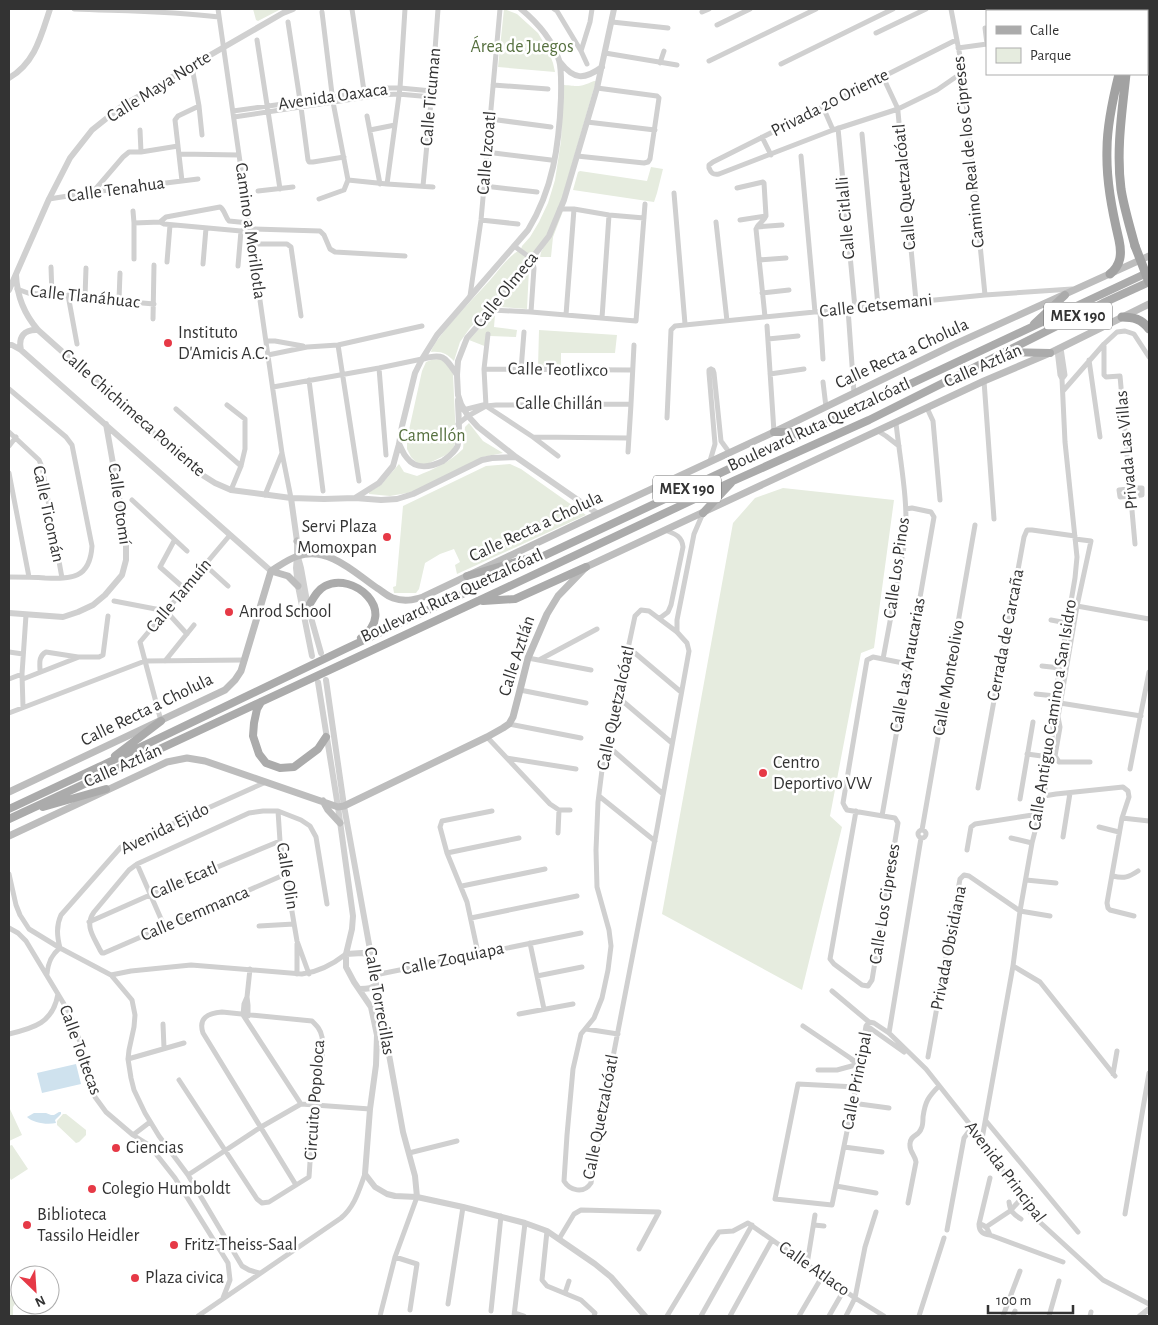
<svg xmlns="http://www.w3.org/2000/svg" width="1158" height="1325" font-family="'Alegreya Sans',sans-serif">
<rect width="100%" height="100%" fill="#fff"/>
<path fill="#e6ecdf" d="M253,9H281L258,21L256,20Z
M504,9L517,14L538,33L548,50L553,63L555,72L498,67Z
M594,81H596L561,202L546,239L532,256L521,249L522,246L530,237L539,222L548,203L555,180L561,141L564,85C579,86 578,88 594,81Z
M651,167L663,169L657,193L654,202L573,190L578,172L580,171L647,181Z
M563,211L553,237L551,257H540L541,252L550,237L561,212Z
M518,251L528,258L529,261L506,288L470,328L460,342L454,361C447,354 442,351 431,352C434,338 479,293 491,279C499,270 507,258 518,251Z
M529,269L527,309L500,307V306Z
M493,314L495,315L494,327L517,330L516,337L490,336L487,347L469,340Z
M539,330L617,335L615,353H561V366L538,367Z
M440,359L446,361L453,374L456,440L453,449L446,455L425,465L417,463L411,457L407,449V439L422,371L426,362L431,360Z
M469,423L483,441L503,453L483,457L413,492L390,496L369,494V492L381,485L399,464L404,472L417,476C434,469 450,462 463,449L465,427Z
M510,464L521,469L586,515L457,574L455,565L460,562L454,549L440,554L425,563L419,589L416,593H394L393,587L396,586L403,506L486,466Z
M783,488L894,500L874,648L861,653L830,816L842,827L802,990L662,914L733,523L755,498Z
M9,1107L22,1135L9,1141Z
M63,1114H66L86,1130V1135L79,1142L76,1143L57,1125V1121Z
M12,1145L28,1169L11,1180L9,1176V1146Z
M9,1295L19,1297L13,1307V1316H9Z"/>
<path fill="#cfe2ee" d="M76,1064L81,1084L42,1093L37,1073Z
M59,1112H61V1114L55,1120L56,1123C47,1125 33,1123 27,1117L34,1113H46L51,1115H54Z"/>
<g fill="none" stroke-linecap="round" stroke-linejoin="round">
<path stroke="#d0d0d0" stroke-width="5" d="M74,9C122,11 171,11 219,17
M218,9L282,453L291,498
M352,9L364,91
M554,9L557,11L581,51L587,64
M951,9L963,72L985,295
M1029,9L1030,11
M1069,9L1070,11
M1102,11V9
M702,12L709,9
M288,22L301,107L308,160L309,162H313L344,157
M612,22L668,28
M717,25L750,9
M876,33L926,9
M257,40L280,189
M956,40L713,162L709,165V168C711,173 713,175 719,174L833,130L898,109L937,90L963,72
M958,48L987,44L985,28
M581,51L590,22L592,9
M605,53L677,65
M709,61L816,9
M660,63L664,51
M781,64L893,9
M192,67L199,106L202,135
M883,77L898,109V112L916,301
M493,85L548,89
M823,107L833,130
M233,111L333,97L381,88H400L432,91
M367,116L380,184
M234,117L380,95L398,94L432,97
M490,119L551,127
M587,122L655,130
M838,128L855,308
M140,130L141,152
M370,130L395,125
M862,134L878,306
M762,137L771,155
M486,152L551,160
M180,154L239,155
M577,156L644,163L648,162L650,159L659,98L657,96L597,88
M801,156L815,312
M348,180L387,184L433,187
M182,181L175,120L178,116L199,106
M387,184L400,88L405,9
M423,186L432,91L438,9
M484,186L537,192
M737,188L763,182L764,183L766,216C764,222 758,223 756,229L765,317
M258,191L293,187
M93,192L123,157L129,152H141L178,146
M674,193L685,324
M49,199L93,192L198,179
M319,199L344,190L348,180L333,102L322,12
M560,209H574L609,215L644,218
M133,211L134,223V259
M481,220L518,224
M740,220L766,216
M160,222L166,217L220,207C225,210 225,217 229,221L249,223
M716,222L727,321
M134,223L160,222L164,224L241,231L250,229L320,231L324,235L330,249L335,252L405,256
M757,227L782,225
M252,244H287L291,247L301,316
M514,246L532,259L534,268L531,312
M759,260L786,258
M167,262L170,225
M203,264L206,228
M238,266L241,231
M51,267L52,295
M17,289L28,293L154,304
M762,293L789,290
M68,295L77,344
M470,296L481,220L500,9
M85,297L86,268
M119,300L120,273
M848,309L854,393
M492,310L531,312L636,321L645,204
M820,312L823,359
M566,315L574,209
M602,318L609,215
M153,319L154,265
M767,326L774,432
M768,339L798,336
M266,341H275L303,346
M1104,344V375L1106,377L1120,376L1135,544
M338,345L359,481
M1061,348L1065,375L1062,379
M268,355L307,347L338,345L422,326
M1089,360L1100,437
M379,368L386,455
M484,369L632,370
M711,369L713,370L714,373L721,441L729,452
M521,370L524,332
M770,374L804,369
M309,380L323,491
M984,381L994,519
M823,382L826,407
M273,387L379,368L422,359
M9,389L66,437L72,445L92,546C90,579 71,579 45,578C33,577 21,577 9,577
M1063,391L1104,344L1117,332L1125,331L1134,334L1149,357
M227,405L245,419V449L241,466L231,490
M486,406L533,437L558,456
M486,406L484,369L488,334
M927,408L933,421L940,500
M176,409L241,466
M463,410L483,405L486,406L496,405L631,404
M667,418L671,330L675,326L985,295L1072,289
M458,424L468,416L486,406
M878,431L886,436L899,446
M9,432L39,460L42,467L62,578
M533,437L628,438
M9,446L16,437
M628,452L631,404L634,345
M710,461L715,444L709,373V370L711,369
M9,473L29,577
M1138,488H1142V495L1120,497L1119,490Z
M265,495L282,453
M132,500L187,551
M1075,539L1091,541L1077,606L1058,717L1060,727L1055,756L1059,762H1090
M174,541L160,567L185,589
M206,566L228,586
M114,601L166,611L187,634
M1077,605V606L1149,619
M641,610L649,611L677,632L687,643L689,651L657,829L613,1057L591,1183C584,1194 570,1191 564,1181L567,1135L573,1069L581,1034L594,1018L602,998L608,970L611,946L609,930L597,887L596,850L598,802L602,770L635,616Z
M660,618L668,612L671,605L683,547C682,536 675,534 665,530
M1051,620L1067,623
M677,632V620L694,534L703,513
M629,648L681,692
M9,652L23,654
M528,658L591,670
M883,659L905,541C909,503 900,461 896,423
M539,660L597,629
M165,661L194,625
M1042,666L1060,668
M40,671C40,664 38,656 46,652L78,657
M9,679L22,674
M23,679L79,657H99L103,655L108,616
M520,690L586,703
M1036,694L1055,696
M619,698L672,743
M1060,703L1141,716
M23,707L22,674L26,615
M9,713L145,661L245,660
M161,721L140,642L230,535
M509,724L581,738
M487,737L550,804L559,810H570
M608,746L663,794
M1027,754L1049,757
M507,758L576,769
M1130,769L1149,672
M978,788L1024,537L1027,530H1032L1075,536
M599,796L655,841
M1044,796L1056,794L1123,787L1128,791L1129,797L1122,818L1107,903L1108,908L1110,910L1134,916
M1020,799L1033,722
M278,811L280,841L297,941L309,974
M856,811L830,959L834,964L862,985L868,986L872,980L898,823L895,818L847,810L845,807L843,803L867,660L873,657L908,664
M882,816L934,517L931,512L912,508L906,509
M1122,818L1149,821
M1099,827L1119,832
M922,830L975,525
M918 834a4 4 0 1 1 8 0a4 4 0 1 1-8 0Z
M558,833L559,810
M1063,837L1070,793
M1011,838L1032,843
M967,850L971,827L975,824L1039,814
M447,853L519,838
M137,864L165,928
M9,874L16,905L20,915L29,929L60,948L111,975L132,1000L135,1015L134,1027L129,1050L128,1059L131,1078L134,1090L145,1113L159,1136L188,1175L242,1266L249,1270L259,1273
M286,874L104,953H102L100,950C94,937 84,926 94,912L129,870L137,864L249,813L263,811H278L301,820L310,826L316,837L327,904
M1113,876C1124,879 1129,877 1138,871
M1026,880L1056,883
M462,886L545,869
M471,918L577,896
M89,922L150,895L280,841
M259,926L294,924
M9,928L18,933L26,941L70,1014L80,1042L87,1075L95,1097L106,1112L133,1135L149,1145L175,1178L228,1263L230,1280L223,1298
M530,943L544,1009
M60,948C57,936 56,926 61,915L121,847L266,782
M478,953L467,902L447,853L440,827L442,821L492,811
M1013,966L1040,982L1115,1076
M250,969L247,997L244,1004L243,1015L301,1104
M47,974C48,963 51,955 60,948
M297,974V944
M111,975L131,971L191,965L302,974C319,972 332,965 346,954
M375,975L581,933
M537,976L582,967
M832,991L869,1022L874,1023L889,1033L926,1069L972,1127L982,1139L1032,1215L1103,1280L1149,1304
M247,997L248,1005V1016
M519,1014L573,1004
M163,1024L164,1048
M803,1026L859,1064L852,1060
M586,1029L618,1034
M889,1033L921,838
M9,1034C34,1028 53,1023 58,994
M866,1042L870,1028L904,1052
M928,1057L960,879L964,875L969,876L1020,911L1050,916
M128,1059L184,1043
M818,1070H837L859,1064
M1113,1074L1117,1051
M179,1080L257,1199L262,1203L269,1202L309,1177C311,1152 311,1127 314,1103C317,1085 325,1055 322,1037C321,1030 317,1026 312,1021L222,1012C208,1013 198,1018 203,1033L296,1185
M856,1087L798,1084L775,1199L832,1205L856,1087L866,1026L869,1022
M852,1103L889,1108
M986,1121L1078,1232
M133,1135L150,1122
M982,1139L1013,966L1020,911L1032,843L1044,796L1053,730L1052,713L1075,578L1077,557L1065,442L1062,379L1060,375L1057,350
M844,1147L882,1152
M409,1153L457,1141
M188,1175L261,1127L301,1104L370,1109
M836,1186L876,1193
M1009,1202C1010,1211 1013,1214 1021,1219
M908,1203L916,1162C915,1155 909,1151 910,1144C910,1135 919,1136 921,1129C923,1126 923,1121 923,1117C925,1102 928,1097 939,1086
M1125,1214L1149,1073
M979,1224L990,1178
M979,1224C986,1225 988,1229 990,1235C983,1234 979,1232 979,1224Z
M814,1225L824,1226
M986,1227L1010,1211L1021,1199
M947,1230L964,1138L972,1127
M547,1231L542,1280L547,1286L581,1300L595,1313L594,1316
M990,1235L1063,1262
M559,1239L574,1214L581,1210L659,1212L639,1249
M395,1257L417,1264L410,1310
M807,1264L815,1215
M565,1293L569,1281
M448,1304L463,1207
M491,1311L501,1216
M515,1313L524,1316
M198,1316L341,1218C355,1206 359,1190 365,1174
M380,1316L395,1257L417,1197
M514,1316L525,1223
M667,1316L710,1245L719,1232L733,1231L748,1223L855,1298L884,1316
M701,1316L752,1225
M730,1316L772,1240
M799,1316L823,1275
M829,1316L844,1290
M846,1316L855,1298L865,1247L876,1212
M919,1316L944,1238
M1003,1316L1020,1271
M1013,1316L1015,1311
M1049,1316L1059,1281
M1090,1316L1091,1312"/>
<path stroke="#d0d0d0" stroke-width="6" d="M560,62C574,80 584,80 602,67
M9,78C35,63 41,36 50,9
M16,275C17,296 24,314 38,330L196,471L215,483L231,490L291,498L324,499L355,498L381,500L397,499L413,494L482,460L492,458L516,457
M9,290L49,199L70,158L92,130L122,106L283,13L293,9
M9,345H12L21,350L271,571
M21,350C18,337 24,329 38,330
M422,359C444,353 445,357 457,375
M399,444C402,449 403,454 407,458C416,470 431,467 443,461C448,457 454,453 457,447C461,440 458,410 458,400
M291,498L297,541V556L296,568L298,586L312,656
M355,498L379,483L393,466L399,444L402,426L415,373L422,359L437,335L528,230C553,189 559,146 561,98C561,88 562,70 559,60C552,39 538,23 521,9
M598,514L516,457L478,427L468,416L461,404L458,395L457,375L458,361L467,338L492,310L549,236L564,200L597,88L614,9
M298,557L301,568L308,607L321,653
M9,613L63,617L78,612L93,605L105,595L122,575L126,560V537L106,424
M326,680L344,806L403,1132L415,1176L417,1197
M318,682L338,807L353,916L352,929L346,954V967L354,982L371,1007L377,1035L376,1065L370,1109L365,1174L375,1187L387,1194L395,1196L417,1197L463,1207L525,1223L547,1231L595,1264L611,1277L645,1316
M346,954L362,953L371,955
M360,989C366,989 373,989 376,984
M1140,1316L1149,1309"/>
<path stroke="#bdbdbd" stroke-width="7" d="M297,541L315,554
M271,571L288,576L298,586
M9,792L225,690L235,680L241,671L271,571C279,566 288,559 298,556C328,546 354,572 377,588C382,591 387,596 393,598C404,602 413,600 423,597L598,514L774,432L953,345L1149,256
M323,801L328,810L340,823
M9,836L167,762L187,758L205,761L338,807L344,806L487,737L503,728L509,724L513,717L520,690L528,658L547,614L558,596L586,567L984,381L1050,353L1149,304"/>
<path stroke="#ababab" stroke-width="8" d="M1034,324L1065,295
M1009,352L1050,353
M774,432H806
M703,513L731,483
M467,576L533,557
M483,601L515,599L586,567
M308,607C313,599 317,590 325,586C353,571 399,611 361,638
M261,702L257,709L254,723L253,736L259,754L266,763L280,768L294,767L318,749L326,737
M115,756L161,721
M43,807L106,789
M9,809L103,765L345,649L1149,272
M9,819L478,601L733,481L869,420L1103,303L1149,282"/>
<path stroke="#a2a2a2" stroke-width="9" d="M1133,11V9
M1126,74C1122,112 1116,151 1121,189C1124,208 1130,227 1135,246
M1110,274C1121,265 1122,254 1119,240C1112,210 1106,180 1107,149C1107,124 1113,98 1119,74
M1122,317C1133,317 1142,319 1149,329"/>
<path stroke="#a2a2a2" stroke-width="9" d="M1135,246L1149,282"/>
</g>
<g fill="#e63946" stroke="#fff" stroke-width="2">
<circle cx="168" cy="343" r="5"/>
<circle cx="387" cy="537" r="5"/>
<circle cx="229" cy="612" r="5"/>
<circle cx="763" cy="773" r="5"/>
<circle cx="116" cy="1148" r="5"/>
<circle cx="92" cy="1189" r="5"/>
<circle cx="27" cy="1225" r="5"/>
<circle cx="174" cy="1245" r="5"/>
<circle cx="135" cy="1278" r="5"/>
</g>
<g text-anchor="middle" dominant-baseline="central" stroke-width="5" stroke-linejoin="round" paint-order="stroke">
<g fill="#fff" stroke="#707070" stroke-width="1">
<rect x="1044" y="302.5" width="68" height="27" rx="4"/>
<rect x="653" y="475.5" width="68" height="27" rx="4"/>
</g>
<g font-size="16" font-weight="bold" fill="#333">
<text x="1078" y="316">MEX 190</text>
<text x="687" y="489">MEX 190</text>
</g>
<g font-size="18" fill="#56703f" stroke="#fff">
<text x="522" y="47">Área de Juegos</text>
<text x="432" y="436">Camellón</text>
</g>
<g font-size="18" fill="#333" stroke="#fff">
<text transform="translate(159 87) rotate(-32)">Calle Maya Norte</text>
<text transform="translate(333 97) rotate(-8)">Avenida Oaxaca</text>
<text transform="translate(431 97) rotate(-85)">Calle Ticuman</text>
<text transform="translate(830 103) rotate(-27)">Privada 20 Oriente</text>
<text transform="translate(969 152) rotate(-96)">Camino Real de los Cipreses</text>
<text transform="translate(487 153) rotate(-85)">Calle Izcoatl</text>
<text transform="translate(905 187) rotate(-95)">Calle Quetzalcóatl</text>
<text transform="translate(116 190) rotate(-8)">Calle Tenahua</text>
<text transform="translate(846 218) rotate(-95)">Calle Citlalli</text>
<text transform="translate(250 231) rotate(82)">Camino a Morillotla</text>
<text transform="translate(506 290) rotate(-51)">Calle Olmeca</text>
<text transform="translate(85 297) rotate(6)">Calle Tlanáhuac</text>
<text transform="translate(876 306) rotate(-6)">Calle Getsemani</text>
<text transform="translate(902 354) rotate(-25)">Calle Recta a Cholula</text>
<text transform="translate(983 366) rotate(-24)">Calle Aztlán</text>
<text transform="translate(558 370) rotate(1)">Calle Teotlixco</text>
<text x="559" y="404">Calle Chillán</text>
<text transform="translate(133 413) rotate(41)">Calle Chichimeca Poniente</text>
<text transform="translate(819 425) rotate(-25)">Boulevard Ruta Quetzalcóatl</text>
<text transform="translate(1127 450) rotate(-95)">Privada Las Villas</text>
<text transform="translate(119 504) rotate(82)">Calle Otomí</text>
<text transform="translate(48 514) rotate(78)">Calle Ticomán</text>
<text transform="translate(536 527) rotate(-25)">Calle Recta a Cholula</text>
<text transform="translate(897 568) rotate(-82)">Calle Los Pinos</text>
<text transform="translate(179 596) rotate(-50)">Calle Tamuín</text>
<text transform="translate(452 596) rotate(-25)">Boulevard Ruta Quetzalcóatl</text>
<text transform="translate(1006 635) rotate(-79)">Cerrada de Carcaña</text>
<text transform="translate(517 656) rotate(-72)">Calle Aztlán</text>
<text transform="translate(908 665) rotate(-80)">Calle Las Araucarias</text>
<text transform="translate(949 678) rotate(-80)">Calle Monteolivo</text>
<text transform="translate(616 708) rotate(-78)">Calle Quetzalcóatl</text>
<text transform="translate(147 710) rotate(-26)">Calle Recta a Cholula</text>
<text transform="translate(1053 715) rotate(-81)">Calle Antiguo Camino a San Isidro</text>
<text transform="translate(123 766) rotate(-24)">Calle Aztlán</text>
<text transform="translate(165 829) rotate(-26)">Avenida Ejido</text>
<text transform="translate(287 876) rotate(81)">Calle Olin</text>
<text transform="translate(184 881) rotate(-23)">Calle Ecatl</text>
<text transform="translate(885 904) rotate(-81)">Calle Los Cipreses</text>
<text transform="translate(195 914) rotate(-23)">Calle Cemmanca</text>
<text transform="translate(949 948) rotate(-79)">Privada Obsidiana</text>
<text transform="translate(453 959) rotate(-12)">Calle Zoquiapa</text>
<text transform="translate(379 1001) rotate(80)">Calle Torrecillas</text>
<text transform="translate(80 1050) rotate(70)">Calle Toltecas</text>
<text transform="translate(857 1081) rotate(-79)">Calle Principal</text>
<text transform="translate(315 1100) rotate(-86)">Circuito Popoloca</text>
<text transform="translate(601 1117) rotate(-79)">Calle Quetzalcóatl</text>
<text transform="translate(1005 1172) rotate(53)">Avenida Principal</text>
<text transform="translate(814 1269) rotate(35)">Calle Atlaco</text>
</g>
<g font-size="18" fill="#333" stroke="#fff" text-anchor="start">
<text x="178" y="333">Instituto<tspan x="178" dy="21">D'Amicis A.C.</tspan></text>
<text x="377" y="527" text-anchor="end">Servi Plaza<tspan x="377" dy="21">Momoxpan</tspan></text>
<text x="239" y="612">Anrod School</text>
<text x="773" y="763">Centro<tspan x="773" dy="21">Deportivo VW</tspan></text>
<text x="126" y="1148">Ciencias</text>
<text x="102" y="1189">Colegio Humboldt</text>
<text x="37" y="1215">Biblioteca<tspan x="37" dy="21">Tassilo Heidler</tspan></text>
<text x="184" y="1245">Fritz-Theiss-Saal</text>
<text x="145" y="1278">Plaza civica</text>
</g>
</g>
<rect width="1158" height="1325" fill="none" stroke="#333333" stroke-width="20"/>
<rect x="986" y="10" width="162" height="65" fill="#ffffff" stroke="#adadad"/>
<rect x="996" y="26" width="25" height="8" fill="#ababab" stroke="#adadad"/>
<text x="1030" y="35" font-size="15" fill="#333333">Calle</text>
<rect x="996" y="48" width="25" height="15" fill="#e6ecdf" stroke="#adadad"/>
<text x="1030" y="60" font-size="15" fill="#333333">Parque</text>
<g transform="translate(35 1290) rotate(155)"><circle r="24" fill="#ffffff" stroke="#adadad"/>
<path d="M0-4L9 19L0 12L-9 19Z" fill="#e63946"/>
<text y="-8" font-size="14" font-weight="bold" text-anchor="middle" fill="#333333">N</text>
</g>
<path d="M988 1305v8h85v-8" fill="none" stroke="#333333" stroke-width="2.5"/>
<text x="996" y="1305" font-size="15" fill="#333333" stroke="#ffffff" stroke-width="4" paint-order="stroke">100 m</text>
</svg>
